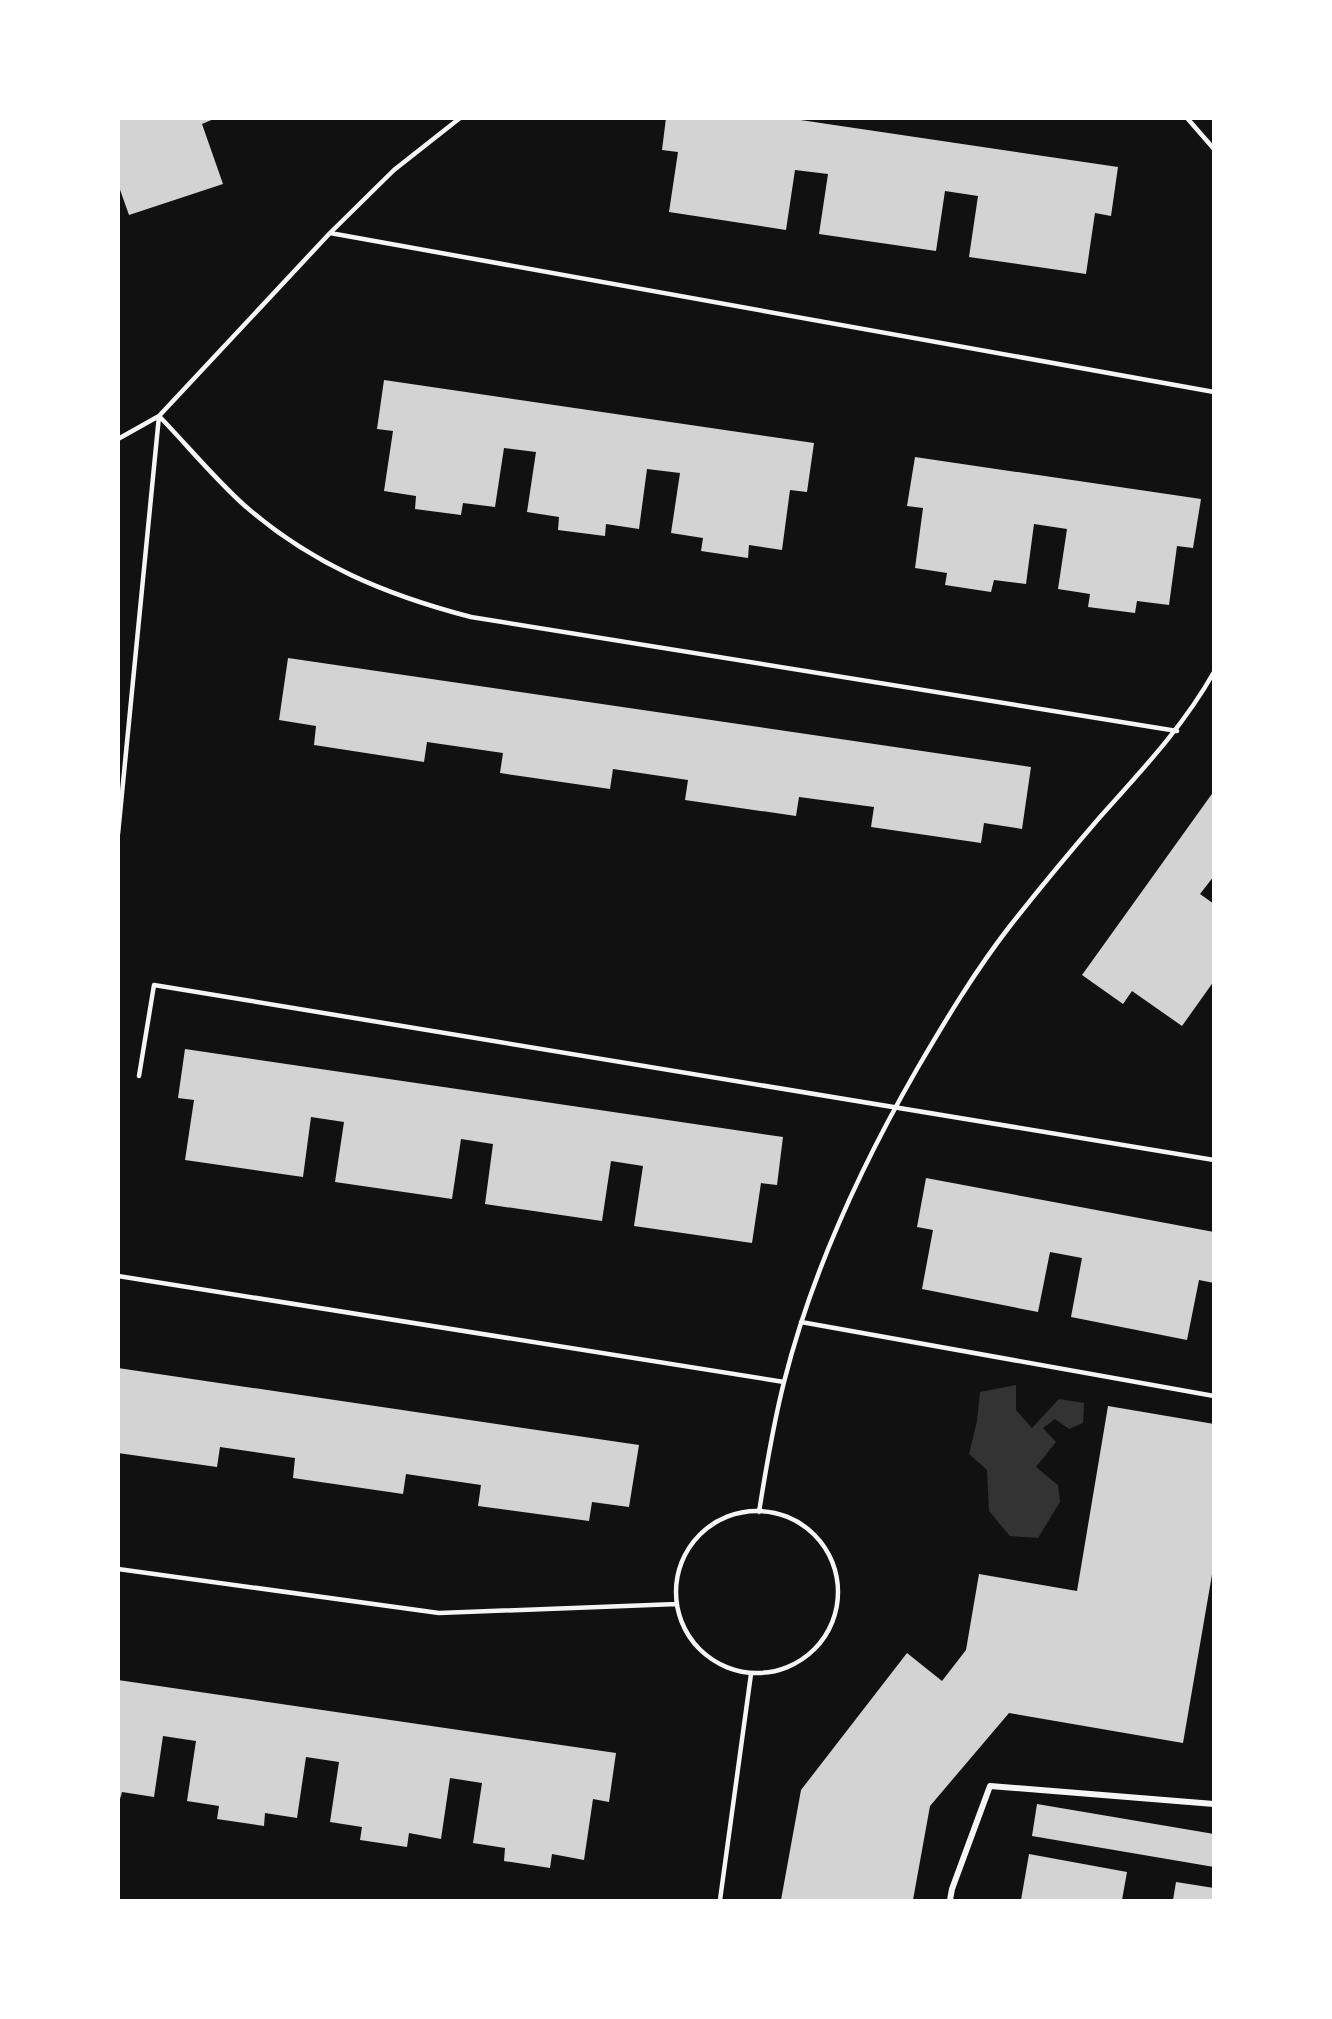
<svg xmlns="http://www.w3.org/2000/svg" width="1332" height="2019" font-family="Lato,sans-serif">
<rect width="100%" height="100%" fill="#111"/>
<path fill="#333" d="M1016,1385V1410L1032,1428L1059,1399L1084,1403L1083,1423L1069,1429L1055,1419L1043,1428L1056,1442L1036,1467L1058,1485L1060,1502L1038,1538L1010,1536L989,1511L987,1470L969,1454L977,1421L980,1392Z"/>
<path fill="#d3d3d3" d="M118,118H216L202,124L223,184L129,215L118,184Z
M666,118H787L1118,167L1111,216L1095,213L1086,274L969,257L978,196L945,191L936,251L819,234L828,174L795,170L786,230L669,212L678,152L662,150Z
M384,380L814,443L807,492L790,490L782,550L749,545L748,558L701,551L703,538L671,533L680,473L647,469L639,529L606,524L605,536L558,530L559,517L527,512L536,452L504,448L495,507L463,503L461,515L415,509L416,496L384,491L393,431L377,429Z
M915,457L1201,499L1193,548L1177,546L1169,605L1137,601L1135,613L1088,607L1090,594L1058,589L1067,529L1034,524L1026,584L994,580L991,592L945,585L947,573L915,568L923,508L907,506Z
M288,658L1031,767L1022,829L984,823L981,843L871,827L874,807L799,797L796,816L685,800L688,780L613,769L610,789L500,773L503,753L427,742L424,762L314,745L316,726L279,720Z
M1214,791V876L1200,894L1214,904V981L1182,1026L1132,991L1123,1004L1082,975Z
M185,1049L783,1137L777,1185L761,1183L752,1243L634,1226L643,1166L611,1161L602,1221L485,1204L493,1144L461,1139L452,1199L335,1182L344,1122L311,1117L303,1177L185,1160L194,1100L178,1098Z
M926,1178L1214,1232V1283L1199,1280L1187,1340L1071,1317L1082,1258L1050,1252L1038,1312L922,1289L933,1230L917,1227Z
M118,1368L639,1445L629,1507L592,1502L589,1521L478,1506L481,1485L406,1474L403,1494L293,1478L295,1458L220,1447L217,1467L118,1453Z
M1108,1406L1214,1424V1563L1183,1743L1009,1713L930,1806L913,1900H781L801,1790L907,1653L942,1681L966,1650L979,1574L1077,1591Z
M118,1680L616,1753L609,1802L593,1799L584,1860L552,1854L550,1868L504,1861L505,1848L473,1843L482,1783L450,1778L441,1839L409,1833L407,1847L360,1840L362,1827L330,1822L339,1762L306,1757L297,1818L265,1813L264,1826L217,1819L219,1806L187,1801L196,1741L163,1736L154,1797L122,1792L118,1806Z
M1037,1804L1214,1834V1867L1032,1836Z
M1029,1854L1127,1872L1122,1900H1021Z
M1176,1882L1214,1888V1900H1173Z"/>
<g fill="none" stroke-linecap="round" stroke-linejoin="round">
<path stroke="#f5f5f5" stroke-width="4.5" d="M1187,118L1214,149
M330,233L1214,392
M159,416C187,445 214,478 244,505C311,564 386,595 471,617L1177,731
M118,439L159,416L330,233L394,170L460,118
M118,834L159,416
M139,1076L154,985L1214,1160
M118,1276L784,1382
M801,1322L1214,1396
M676 1592a81 81 0 1 1 162 0a81 81 0 1 1-162 0Z
M759,1512C766,1468 773,1425 784,1382C812,1271 860,1168 917,1069C945,1021 975,971 1010,926C1039,889 1069,853 1100,817C1142,770 1183,727 1214,672
M118,1569L439,1613L677,1604
M720,1900L751,1674"/>
<path stroke="#f5f5f5" stroke-width="6" d="M950,1900L952,1889L990,1786L1214,1804"/>
</g>
<rect width="1332" height="2019" fill="none" stroke="#ffffff" stroke-width="240"/>
</svg>
